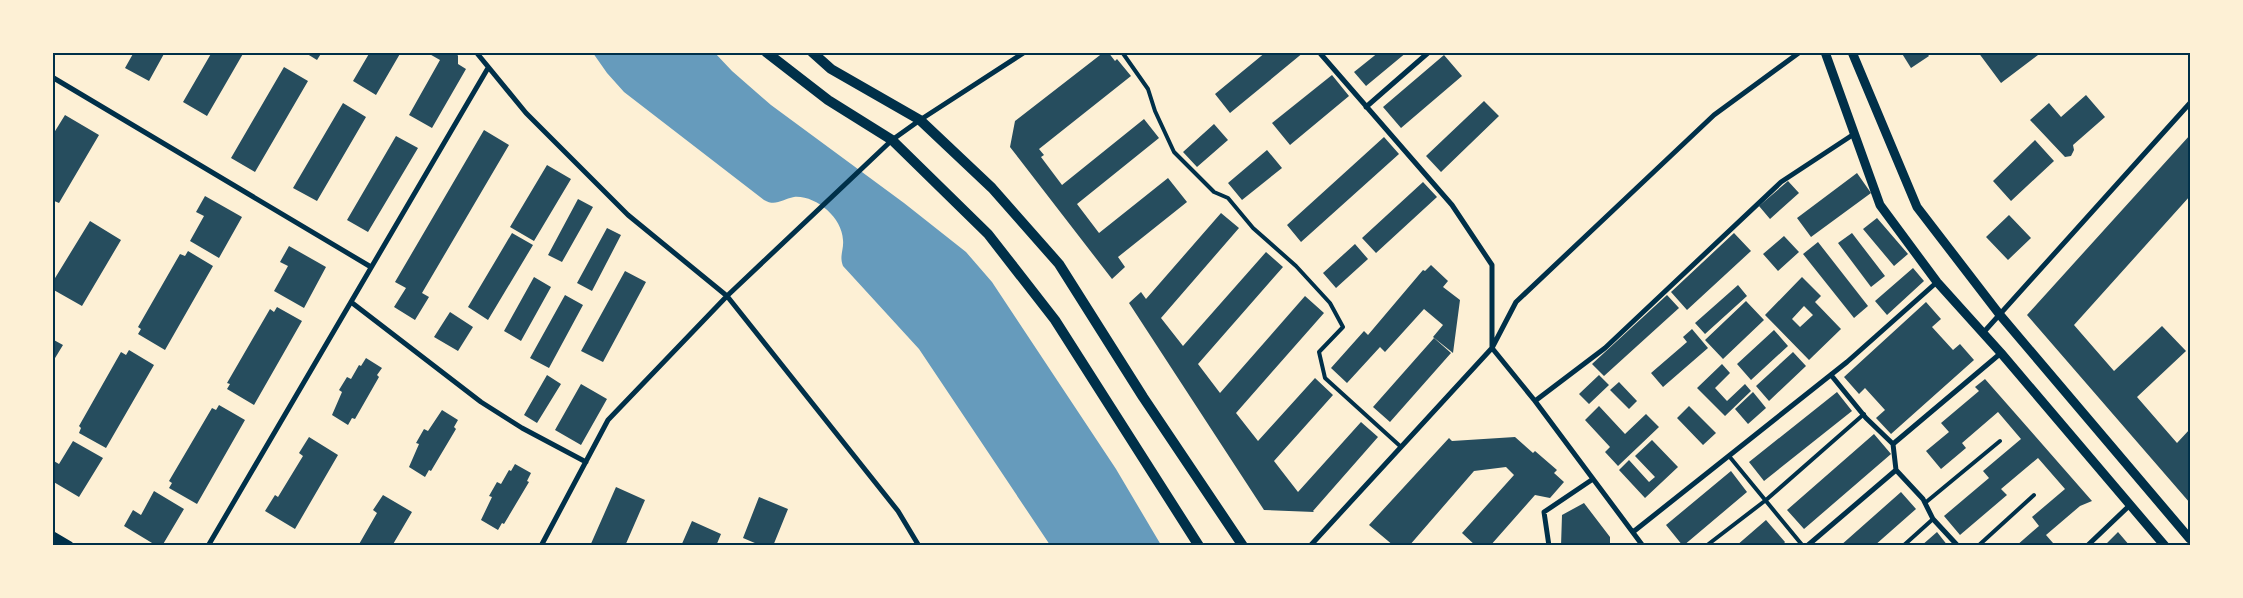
<svg xmlns="http://www.w3.org/2000/svg" width="2243" height="598" font-family="'Work Sans',sans-serif">
<rect width="100%" height="100%" fill="#fdf0d5"/>
<path fill="#669bbc" d="M593,53H715L732,71L771,105L904,203L966,252L992,282L1116,469L1161,545H1050L919,349L843,266C839,256 844,250 843,240C842,217 815,195 794,197C782,199 776,207 764,200L624,92L607,73Z"/>
<path fill="#264d5e" fill-rule="evenodd" d="M134,52H165L149,81L125,68Z
M212,52H244L207,116L183,102Z
M304,52H322L317,60Z
M370,52H401L376,95L353,81Z
M426,52H456L458,56V64L466,69L432,128L409,115L440,60Z
M1104,52H1108L1115,61L1117,59L1131,76L1039,149L1044,155L1041,157L1062,185L1144,119L1159,138L1077,204L1099,233L1168,178L1187,202L1118,257L1125,267L1112,279L1010,147L1015,121Z
M1266,52H1304L1230,113L1215,94Z
M1379,52H1407L1366,86L1354,72Z
M1901,52H1926L1929,56L1911,68Z
M1978,52H2042L2001,83Z
M1444,55L1462,76L1401,128L1383,107Z
M284,67L308,81L255,172L231,158Z
M1332,75L1349,96L1290,145L1272,123Z
M2086,95L2105,117L2073,145L2074,150L2071,156L2065,157L2030,120L2049,103L2061,117Z
M1484,101L1499,116L1441,172L1426,156Z
M343,103L366,117L317,201L293,188Z
M65,115L99,135L59,203L52,200V136Z
M1214,124L1228,140L1197,167L1183,152Z
M484,130L509,145L422,293L429,297L415,320L394,307L406,288L395,282Z
M2190,135V196L2074,325L2114,371L2162,326L2186,351L2137,397L2177,443L2190,429V503L2027,315Z
M396,136L418,148L368,232L347,220Z
M1384,137L1399,154L1301,242L1287,225Z
M2035,140L2054,161L2011,201L1993,181Z
M1267,150L1282,168L1242,200L1228,183Z
M547,165L571,179L534,241L510,227Z
M1857,173L1871,193L1811,237L1797,218Z
M1788,181L1799,193L1770,219L1759,206Z
M1423,182L1437,197L1376,253L1362,238Z
M205,196L242,217L219,258L190,241L204,216L196,212Z
M578,199L593,207L562,262L548,255Z
M1221,213L1239,228L1161,318L1183,346L1266,252L1283,267L1198,364L1220,393L1305,296L1324,313L1236,413L1258,441L1315,378L1333,395L1274,461L1298,492L1361,422L1378,437L1313,511L1314,512L1264,510L1129,303L1141,292L1146,299Z
M2009,215L2031,238L2008,260L1986,237Z
M1877,218L1908,254L1894,266L1863,229Z
M90,221L121,240L82,306L52,289V283Z
M607,228L621,235L592,291L577,283Z
M512,233L533,245L488,320L468,307Z
M1734,233L1751,251L1687,310L1671,292Z
M1852,233L1885,276L1871,287L1838,243Z
M1784,236L1799,252L1778,271L1763,254Z
M1818,242L1868,306L1854,318L1803,254Z
M1355,244L1368,259L1336,288L1323,273Z
M289,246L326,267L304,308L274,291L288,266L280,262Z
M188,251L213,266L165,350L138,334L141,329L138,327L180,254L185,256Z
M1431,265L1448,281L1443,287L1460,300L1453,353L1433,337L1443,325L1424,309L1385,352L1380,347L1347,383L1331,368L1364,331L1368,335L1423,270L1425,271Z
M1913,268L1924,281L1887,315L1875,301Z
M625,271L646,282L603,362L581,351Z
M534,277L551,287L521,341L504,331Z
M1802,277L1821,296L1815,302L1841,329L1809,360L1765,315ZM1804,306L1813,315L1800,327L1792,319Z
M1738,285L1747,296L1705,334L1695,323Z
M565,295L583,305L549,368L530,358Z
M1667,295L1679,308L1604,376L1592,364Z
M1746,301L1764,320L1723,359L1705,340Z
M1926,302L1941,319L1932,327L1953,350L1960,344L1974,360L1891,434L1876,418L1885,410L1865,388L1859,394L1844,377Z
M277,307L302,321L254,405L227,389L230,384L227,383L270,309L274,312Z
M450,312L473,327L458,351L434,337Z
M1692,329L1708,348L1663,387L1651,373L1687,342L1683,337Z
M1774,330L1788,346L1751,380L1737,364Z
M1434,338L1451,353L1390,422L1373,407Z
M52,339L63,345L52,363Z
M129,350L154,365L106,448L79,433L81,428L79,426L121,352L126,355Z
M1793,352L1806,366L1769,401L1756,386Z
M366,358L382,368L377,375L379,377L355,419L352,418L348,425L332,415L342,392L339,390L347,377L351,379L359,365L361,366Z
M1722,364L1730,373L1715,388L1727,401L1745,384L1751,391L1725,416L1697,388Z
M547,375L561,384L537,423L524,415Z
M1599,375L1609,385L1589,404L1579,394Z
M1985,379L2092,501L2080,506L2046,535L2053,543L2050,546H2016L2039,526L2032,517L2065,489L2038,458L2001,489L2007,495L1960,535L1944,516L1989,478L1983,471L2021,439L1998,412L1962,443L1966,448L1941,469L1926,451L1949,432L1941,423L1979,391L1975,387Z
M1619,382L1637,401L1629,409L1610,390Z
M581,384L607,399L581,445L555,430Z
M1753,392L1766,408L1748,424L1735,409Z
M1837,392L1852,411L1764,481L1749,462Z
M219,405L245,420L197,504L169,488L172,483L169,481L212,408L216,410Z
M1599,406L1625,434L1646,414L1659,427L1618,466L1605,452L1610,447L1585,420Z
M1689,406L1716,433L1703,445L1677,418Z
M442,410L458,420L454,427L456,429L431,471L429,470L425,477L409,467L419,444L416,443L424,429L428,431Z
M1874,434L1891,454L1804,529L1787,510Z
M309,437L338,455L295,529L265,511L275,495L278,497L303,456L299,453Z
M1515,437L1533,453L1535,451L1557,470L1554,473L1564,482L1550,498L1535,495L1490,546H1476L1462,533L1514,475L1506,467L1474,471L1409,546H1394L1369,525L1449,438L1452,441Z
M1652,440L1678,467L1645,498L1619,470L1629,460L1649,482L1655,477L1635,456Z
M73,441L103,458L79,497L52,481V460L59,464Z
M515,464L531,473L527,481L529,482L504,524L502,523L498,530L481,520L492,497L489,496L497,482L501,484L509,470L511,471Z
M1731,471L1747,492L1683,546L1666,525Z
M616,487L645,500L625,546H590Z
M154,491L184,509L162,546H157L124,526L133,510L141,515Z
M1901,492L1916,509L1874,546H1840Z
M383,495L412,512L392,546H358L377,513L373,510Z
M759,497L788,509L773,546H762L743,538Z
M1584,503L1610,537V546H1561L1562,515Z
M1766,520L1785,542L1782,546H1736Z
M692,521L721,534L716,546H681Z
M1937,532L1948,546H1921Z
M2118,532L2130,546H2104Z"/>
<g fill="none" stroke-linecap="round" stroke-linejoin="round">
<path stroke="#003049" stroke-width="4" d="M1122,52L1148,89L1155,111L1174,152L1214,192L1228,198L1253,228L1296,266L1330,303L1343,327L1319,352L1325,378L1400,446
M1729,456L1803,546
M1925,503L2000,441
M1706,546L1766,500L1864,414
M1903,546L1933,519
M1978,546L2034,495"/>
<path stroke="#003049" stroke-width="5" d="M476,52L526,113L628,215L727,296L898,511L919,546
M1319,52L1452,205L1492,265V348L1535,401L1643,546
M52,77L371,267
M1366,107L1429,52
M351,302L481,402L522,428L586,462
M1983,333L2190,103
M1831,375L1866,418L1893,444L1896,470L1923,499L1933,519L1958,546
M1535,401L1605,348L1781,182L1854,134
M1893,444L2001,353
M1633,532L1847,362L1937,282
M208,546L488,68
M541,546L608,420L727,296L892,140L920,120L1025,52
M1310,546L1492,348L1516,302L1714,115L1800,52
M1549,546L1544,512L1593,479
M1807,546L1896,470
M2087,546L2130,505"/>
<path stroke="#003049" stroke-width="9" d="M1825,52L1880,205L1937,282L2001,353L2165,546
M1852,52L1917,207L2000,315L2190,539"/>
<path stroke="#003049" stroke-width="10" d="M766,52L828,100L892,140L988,234L1055,320L1199,546
M812,52L831,69L920,120L992,188L1059,264L1143,397L1243,546
M52,536L69,546"/>
</g>
<rect width="2243" height="598" fill="none" stroke="#fdf0d5" stroke-width="108"/>
<rect x="54" y="54" width="2135" height="490" fill="none" stroke="#003049" stroke-width="2"/>
</svg>
